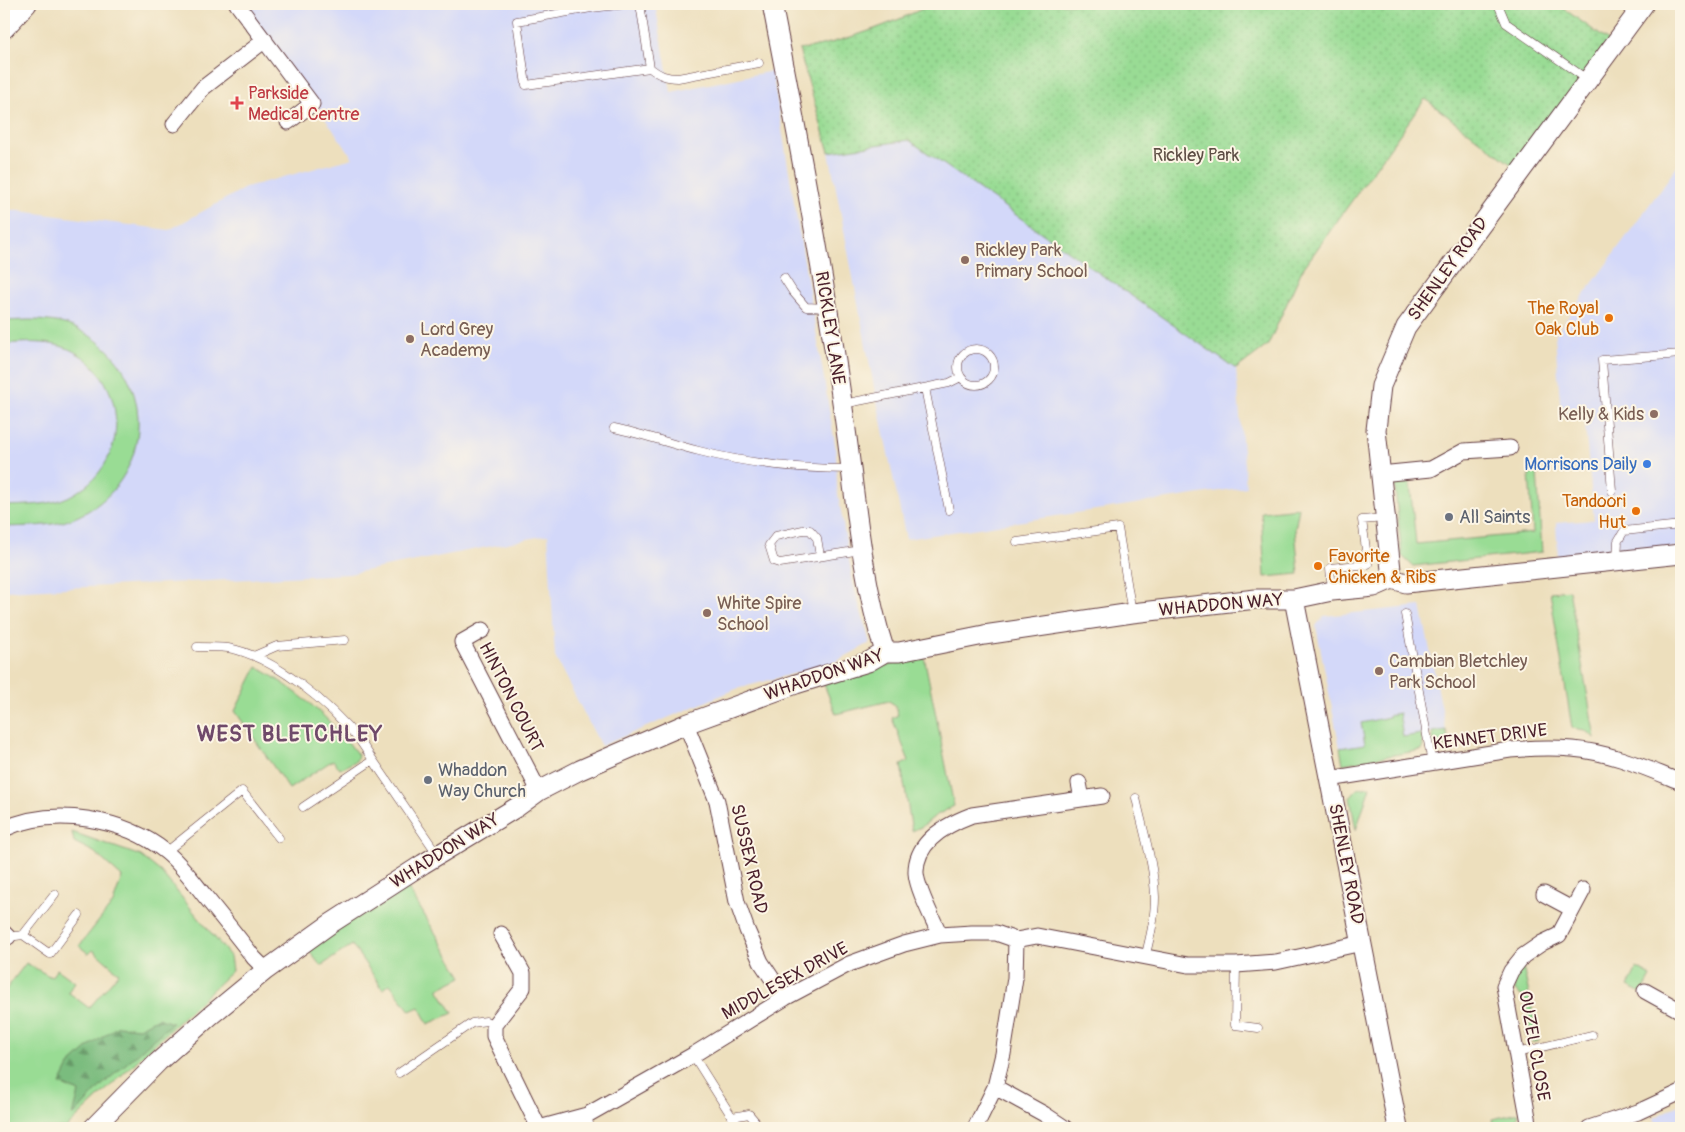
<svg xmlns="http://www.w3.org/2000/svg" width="1685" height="1132" font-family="Pangolin,sans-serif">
<defs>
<pattern id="forest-firs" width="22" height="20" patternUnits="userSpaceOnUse" patternTransform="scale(1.25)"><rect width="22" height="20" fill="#7abc7e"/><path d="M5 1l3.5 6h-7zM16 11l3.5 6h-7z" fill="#669867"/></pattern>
<pattern id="park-dots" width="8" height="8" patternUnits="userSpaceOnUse" patternTransform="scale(1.25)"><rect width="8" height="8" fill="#99dc94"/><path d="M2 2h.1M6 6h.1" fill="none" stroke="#85bc80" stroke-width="1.8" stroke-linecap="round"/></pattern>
</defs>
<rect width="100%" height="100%" fill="#fcf5e5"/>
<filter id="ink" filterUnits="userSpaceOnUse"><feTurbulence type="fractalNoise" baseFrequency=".02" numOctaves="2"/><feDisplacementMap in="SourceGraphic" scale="10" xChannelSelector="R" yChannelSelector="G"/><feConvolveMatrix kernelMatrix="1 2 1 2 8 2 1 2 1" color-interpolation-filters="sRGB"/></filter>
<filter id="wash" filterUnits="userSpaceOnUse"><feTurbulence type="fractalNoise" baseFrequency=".0096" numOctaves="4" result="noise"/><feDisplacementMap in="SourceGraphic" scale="20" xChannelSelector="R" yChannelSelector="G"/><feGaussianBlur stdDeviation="1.12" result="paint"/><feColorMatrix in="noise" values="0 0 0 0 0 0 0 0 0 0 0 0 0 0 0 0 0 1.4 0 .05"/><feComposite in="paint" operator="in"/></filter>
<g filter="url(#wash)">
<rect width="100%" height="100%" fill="#eddfbd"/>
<path fill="#d3d8f9" d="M244,4H655L671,92L772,71L836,450L837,488L853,583L870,643L833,663L736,689L601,746L555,657L548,535L349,574L4,591V209L169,230L247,187L353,158Z
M909,140L1236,369L1246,487L906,539L874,387L829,152Z
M1681,161V547L1558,559L1556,523L1594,520L1584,413L1561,415L1555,335Z
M1421,606L1446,730L1340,748L1316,626L1324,616Z
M1681,1104V1128H1658L1654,1118Z"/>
<path fill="#99dc94" stroke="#727e60" d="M28,320C43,320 59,321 73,327C160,364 160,483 72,519C51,527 26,526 4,527V506C24,505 49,506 68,497C108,477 125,438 111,395C105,379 93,362 78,354C56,340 29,342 4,344V321Z
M1537,472L1542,552L1413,566L1402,556L1394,479L1409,474L1416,544L1533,533L1529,473Z
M1299,508L1295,529L1299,574L1265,577L1261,512Z
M1569,590L1595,738L1585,730L1572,728L1550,592Z
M924,656L954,806L935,816L923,826L912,831L901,765L909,761L892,718L898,715L895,705L889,701L836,714L823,682Z
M257,667C296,689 331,718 358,755L356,761L340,769L333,760L289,789L235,711Z
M1399,713L1403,737L1421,734L1423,745L1422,750L1343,764L1340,748L1365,744L1361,723L1389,717V715Z
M1446,730L1450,746L1437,748L1434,743L1432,732Z
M1370,787L1356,830L1350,797L1357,789Z
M72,832L141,856L161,872L230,956L232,971L66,1128H4V992L26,963L51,977L57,969L75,982L68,992L89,1008L119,973L93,950L89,954L79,946L113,903L122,877L94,852L74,842Z
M405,883L462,977L438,989L453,1013L428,1024L419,1007L410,1011L390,984L383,989L352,945L321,966L304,945Z
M1523,966L1539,1041L1533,1042L1527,1039L1525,1032L1530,1027L1524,998L1515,991C1512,980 1516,974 1523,966Z
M1637,968L1651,976L1642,993L1628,986Z
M1519,1113L1514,1128H1494L1492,1119Z"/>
<path fill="url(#forest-firs)" stroke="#626e54" d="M158,1018L172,1023L101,1086L73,1116L79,1092L60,1084L70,1064L91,1045L118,1026L139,1028Z"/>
<path fill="url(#park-dots)" stroke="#727e60" d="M932,4H1557L1610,42L1516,168L1425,99L1302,270L1268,345L1236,369L909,140L829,152L799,50C846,41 890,25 932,4Z"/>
</g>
<g filter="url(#ink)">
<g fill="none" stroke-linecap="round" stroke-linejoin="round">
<g stroke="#623c41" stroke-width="9">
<path id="service" d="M591,4V8L627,4
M1498,4L1506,23L1588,80
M591,8L517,21L526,85L650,68L640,4
M650,68C659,75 666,78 678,78L759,63
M784,278L793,292L806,307L827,308
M958 367a18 18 0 1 1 36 0a18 18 0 1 1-36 0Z
M925,388L949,510
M843,404L949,383L961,377
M614,428C643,434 671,444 699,451C749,464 800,469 851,469
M1612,491L1602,360L1681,354
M1017,542L1118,528L1132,613
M820,556L817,538L810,530H803L776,536L769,545L774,561L780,563L861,550
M1617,561L1618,541L1624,531L1681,525
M1332,590L1330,568L1368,564L1362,520L1384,518
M1405,614L1432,763
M197,647C207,647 218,647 228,648C274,656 331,705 360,741L438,855
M254,656L277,646L345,640
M1136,798C1143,830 1154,864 1155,897C1155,918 1150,938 1145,958
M303,807L373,760
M166,852L242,791L279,838
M23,935L50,954L79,915
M8,937L23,935L55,894
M1236,965L1235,1025L1258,1028
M1517,1053L1592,1035
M693,1055L732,1117L749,1114L761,1128
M399,1073L472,1023L486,1021L494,1025
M587,1115L590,1128"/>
</g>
<g stroke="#623c41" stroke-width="17">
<path id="minor" d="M237,4L312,104L288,122
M174,124L203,88L265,40
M1380,474L1431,469L1464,451L1510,448
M483,630L462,642L539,791
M686,724L717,801L737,902L747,930L761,962L785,998
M1329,779L1510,750C1531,748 1551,747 1572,749C1610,752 1646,768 1681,782
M1079,783L1082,799
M4,829C54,806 124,818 166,852C181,864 193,881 204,895C221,916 238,937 254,958L266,970
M1544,894L1572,909
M4,933L8,937
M501,934L523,973V988L494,1025V1036L539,1128
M940,935C933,919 917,889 916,873C915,841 948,824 972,815L1102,796
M1645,991L1681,1011
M995,1087L1044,1114L1065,1128
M539,1128L587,1115L693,1055L785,998L849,964L904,944L940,935L972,933H996L1016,940L1037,936L1188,965H1236L1276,962L1362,943
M975,1128L995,1087L1003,1054L1015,978L1016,940
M1530,1128L1504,986L1511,971L1523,956L1542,943L1559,935L1583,890
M1589,1128L1638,1112L1681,1092"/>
</g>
<g stroke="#623c41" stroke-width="21">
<path id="tertiary" d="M772,4C798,136 823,269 842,402C855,486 859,571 885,652
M4,29L27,4
M1392,579L1376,430L1381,386L1406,327L1644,4
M1294,599L1398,1128
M93,1128L158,1062L210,1016L266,970L330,924L423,864L517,807L539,791L580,770L686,724L796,684L868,662L885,652H899L984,635L1132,613L1256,599H1294L1332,591L1374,587L1392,579L1406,583L1681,554"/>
</g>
<use href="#service" stroke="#fff" stroke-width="8"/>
<use href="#minor" stroke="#fff" stroke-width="15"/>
<use href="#tertiary" stroke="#fff" stroke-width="19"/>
</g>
</g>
<path fill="#e0444e" stroke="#fcf5e5" stroke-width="2" d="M234.5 95.5h5v5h5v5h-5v5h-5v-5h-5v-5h5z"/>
<g fill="#8d6e63" stroke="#fcf5e5" stroke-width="2">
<circle cx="965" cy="260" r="5"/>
<circle cx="410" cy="339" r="5"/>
<circle cx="1654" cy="414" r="5"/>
<circle cx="707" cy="613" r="5"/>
<circle cx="1379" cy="671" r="5"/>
</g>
<g fill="#e8710a" stroke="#fcf5e5" stroke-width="2">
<circle cx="1609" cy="318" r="5"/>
<circle cx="1636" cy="511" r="5"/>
<circle cx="1318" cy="566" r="5"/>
</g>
<circle fill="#3f7fe0" stroke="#fcf5e5" stroke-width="2" cx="1647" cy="464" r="5"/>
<g fill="#6b7280" stroke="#fcf5e5" stroke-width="2">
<circle cx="1449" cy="517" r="5"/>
<circle cx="428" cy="780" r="5"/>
</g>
<g text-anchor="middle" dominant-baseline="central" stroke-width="4" stroke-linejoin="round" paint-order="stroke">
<g font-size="18" fill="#be3a42" stroke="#fcf5e5" text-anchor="start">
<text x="248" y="93">Parkside<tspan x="248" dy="21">Medical Centre</tspan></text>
</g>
<g font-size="18" fill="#5e4e45" stroke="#fcf5e5">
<text x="1196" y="155">Rickley Park</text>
</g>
<g font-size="18" fill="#785e54" stroke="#fcf5e5" text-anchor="start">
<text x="975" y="250">Rickley Park<tspan x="975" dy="21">Primary School</tspan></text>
<text x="420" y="329">Lord Grey<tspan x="420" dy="21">Academy</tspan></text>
<text x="1644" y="414" text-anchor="end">Kelly &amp; Kids</text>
<text x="717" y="603">White Spire<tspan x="717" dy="21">School</tspan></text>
<text x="1389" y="661">Cambian Bletchley<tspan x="1389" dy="21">Park School</tspan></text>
</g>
<g font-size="18" fill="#4a1f2b" stroke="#fcf5e5">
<text transform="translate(1448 269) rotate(-54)">SHENLEY ROAD</text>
<text transform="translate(830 328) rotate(81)">RICKLEY LANE</text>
<text transform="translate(1221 605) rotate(-5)">WHADDON WAY</text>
<text transform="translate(824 675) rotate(-19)">WHADDON WAY</text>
<text transform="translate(511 697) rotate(63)">HINTON COURT</text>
<text transform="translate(1490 737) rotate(-7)">KENNET DRIVE</text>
<text transform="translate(445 851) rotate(-32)">WHADDON WAY</text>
<text transform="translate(749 859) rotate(77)">SUSSEX ROAD</text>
<text transform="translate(1346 864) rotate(79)">SHENLEY ROAD</text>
<text transform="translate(785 981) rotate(-29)">MIDDLESEX DRIVE</text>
<text transform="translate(1534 1046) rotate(80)">OUZEL CLOSE</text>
</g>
<g font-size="18" fill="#c56008" stroke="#fcf5e5" text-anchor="end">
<text x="1599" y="308">The Royal<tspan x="1599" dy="21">Oak Club</tspan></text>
<text x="1626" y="501">Tandoori<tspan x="1626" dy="21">Hut</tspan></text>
<text x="1328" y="556" text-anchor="start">Favorite<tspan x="1328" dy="21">Chicken &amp; Ribs</tspan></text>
</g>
<g font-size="18" fill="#366cbe" stroke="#fcf5e5" text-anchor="end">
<text x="1637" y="464">Morrisons Daily</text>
</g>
<g font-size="18" fill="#5b616d" stroke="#fcf5e5" text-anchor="start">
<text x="1459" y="517">All Saints</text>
<text x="438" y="770">Whaddon<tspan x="438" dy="21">Way Church</tspan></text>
</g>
<g font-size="22" font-weight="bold" letter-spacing="1" fill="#6f496a" stroke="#fcf5e5">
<text x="290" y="734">WEST BLETCHLEY</text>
</g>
</g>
<rect width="1685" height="1132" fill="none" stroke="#fcf5e5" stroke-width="20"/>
</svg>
